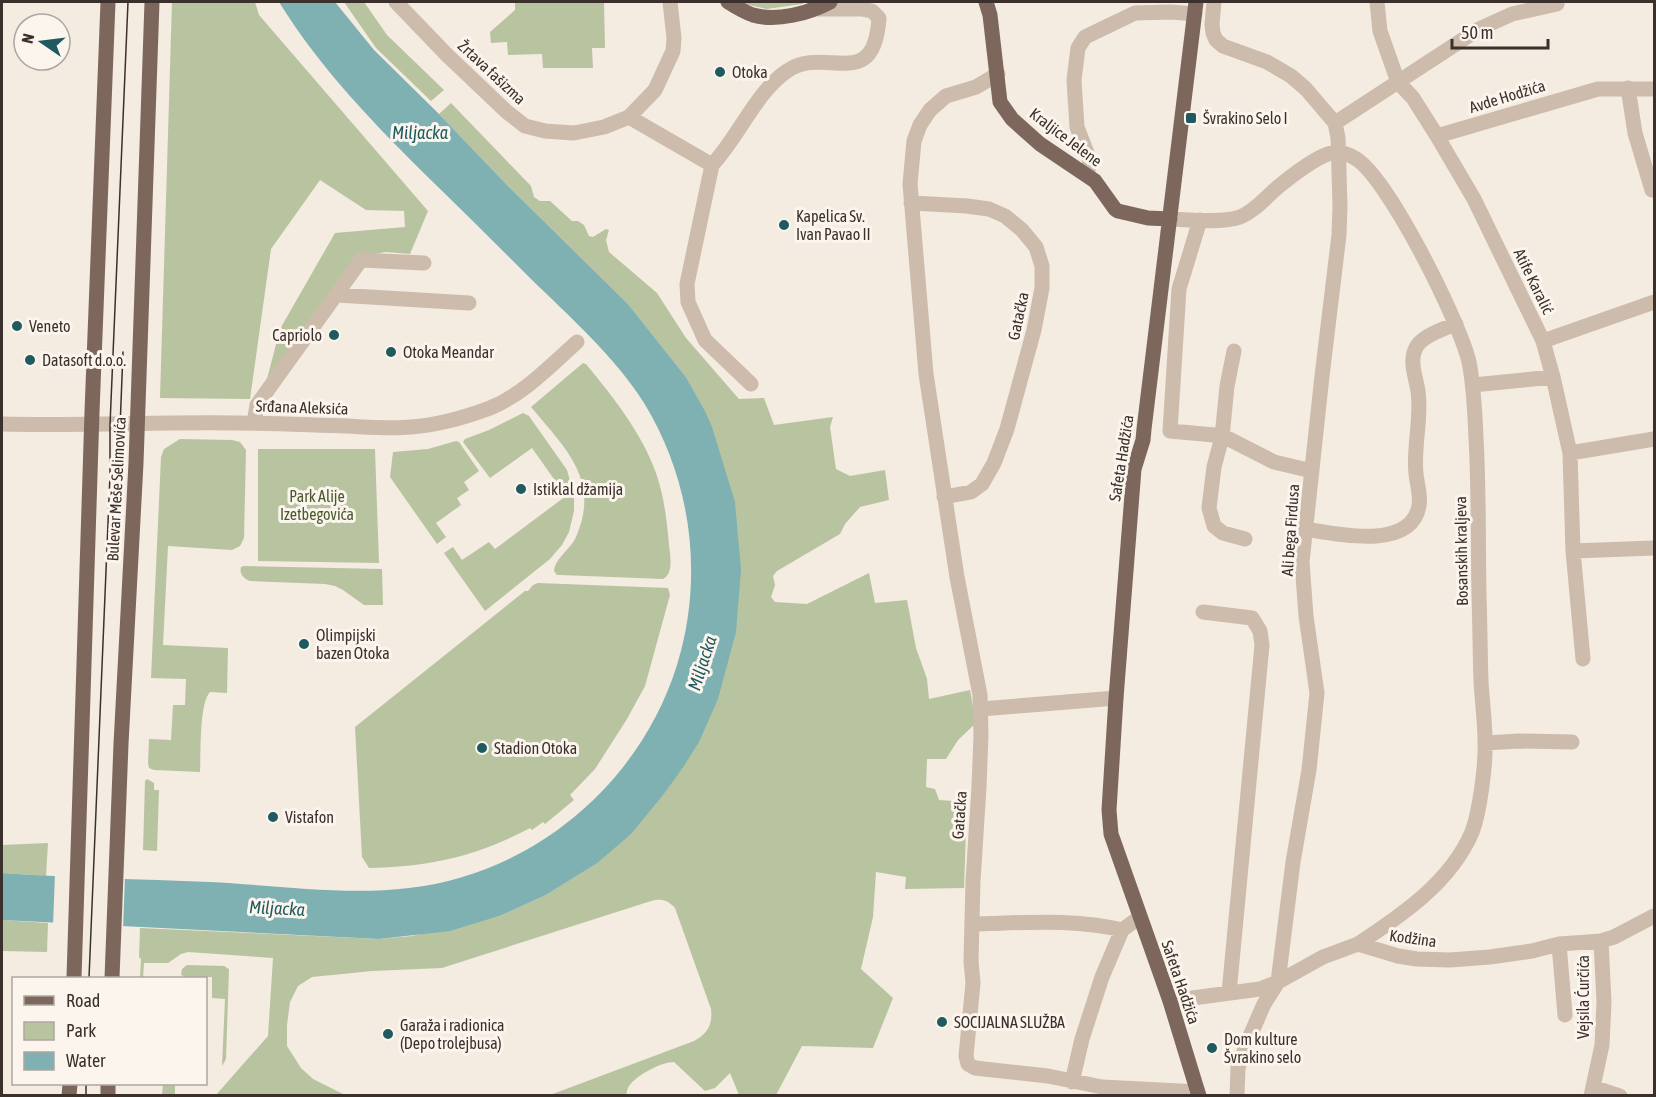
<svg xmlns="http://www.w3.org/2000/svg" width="1656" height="1097" font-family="'Asap Condensed',sans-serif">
<rect width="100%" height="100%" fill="#f4ebe1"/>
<path fill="#b8c4a0" d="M172,2H255L259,15L428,211L410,254L386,252L355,257L267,379L280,329L335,233L405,227L404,211L366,210L320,180L271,249L250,399L160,398Z
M344,2H364L387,35L444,90L431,101L376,48Z
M515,2H604L605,48H592L593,68H543L542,54L508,55L507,42L491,43L490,32L515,10Z
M741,2H806L802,4L767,9L744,4Z
M451,103L531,186L534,197L540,201H550L572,221H578L584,225L589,236L593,237L606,229L609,230L606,240L609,252L657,293L686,338L739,399L764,398L774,425L833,417L830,427L836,469L850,476L885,470L889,500L860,507L845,524L840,534L777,571L773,576L775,585L771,597L775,602L807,604L869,573L875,603L907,600L916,648L927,679L929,699L970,690L976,723L958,740L946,759H927L926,787L935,789L939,800L967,802L964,888L905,889L906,877L876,872L873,917L861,969L893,998L873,1048L802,1046L776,1095H739L730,1073L715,1088L705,1091L674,1062C661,1062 637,1075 629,1086C627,1089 627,1092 626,1095H550L694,1041C707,1034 713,1025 711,1009L675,908C668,900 662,898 651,901L442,968L372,971L312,977L298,986L290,1002L287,1025V1046L301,1068L313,1079L345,1095H216L268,1036L273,958L188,952L181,954L168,963H144L143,978H140L141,959L139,957L140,928L379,939L412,936L502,915L546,895L596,864L682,769L704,409L686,377L628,304L508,186L439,114Z
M583,363L586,364C613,397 642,433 656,473C664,496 667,521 669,545C670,556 674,573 663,579L561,575H557L554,571C555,558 571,549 576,537C601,480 565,448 531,407Z
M523,413L529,416L567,470L574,495V511L569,532L562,545L550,559L485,611L444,553L453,547L462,560L489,542L495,549L566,496L532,448L490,478L463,442L465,439L489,430Z
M180,439L232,440L240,442L246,450L244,538L240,546L232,550L168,546L163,645L228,648L227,693L210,692C199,703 201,755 200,772L154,770L149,768L148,763L149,739L171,740L173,705H185L186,679L151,678L161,457L164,449Z
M456,441L459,442L479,471L464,482L469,490L457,498L461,505L436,523L446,537L437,544L390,477L393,452L428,449Z
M258,449H375L379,563L258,561Z
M244,566L382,569L383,605H364L343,590L335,586L325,584L250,581C244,579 239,574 241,567Z
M538,583L668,588L670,595L645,686L627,719L595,769L570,795L574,800L545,824L543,822L532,830L530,828C475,857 431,866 369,868L362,857L355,727L525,591H528L533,585Z
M147,779L154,783V790H159L157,851L143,850L145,781Z
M48,843L46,876L2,873V845Z
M2,920L48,923L47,952L2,951Z
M187,965L224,966L229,969L226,1059L222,1066L225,999L212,998V977H186L181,975L182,969Z
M163,1084H175V1095H162Z"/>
<path fill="#7fb0b2" d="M279,2H335L374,50L439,114L508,186L628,304L686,377L704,409L712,427L735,502L741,570L736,632L718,699L699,742L682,769L663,795L631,834L596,864L546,895L502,915L450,931L379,939L2,920V873C71,878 140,879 209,882C274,885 346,896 409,888C533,874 640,784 677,665C704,578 692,481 644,403C616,358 569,316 531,279C499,247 467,215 434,183C377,127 321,70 279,2Z"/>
<path fill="#f4ebe1" d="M55,873L125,876L123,930L53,926Z"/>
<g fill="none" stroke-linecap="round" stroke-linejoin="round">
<path stroke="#cdbbac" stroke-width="15" d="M396,2L447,55L507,112L525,126L545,131L574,133L604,127L629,117L655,90L673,51L674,38L670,2
M1214,2L1212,24L1213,33L1216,40L1223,46L1267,62L1291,76L1306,89L1335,123L1338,138L1340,206L1339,235L1322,376L1302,562L1306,616L1317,693L1309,770L1293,862L1278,982L1264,1004L1247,1043L1238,1068L1237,1096
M1377,2L1380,31L1398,82L1413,98L1437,136L1474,199L1543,341L1553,377L1570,453L1573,551L1583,659
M998,74L976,87L946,96L930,110L920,125L914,141L910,184L926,374L957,577L980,695L981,735L979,787L973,881L971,961L973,983L966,1056L968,1064L975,1068L1048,1076L1102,1087L1198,1092
M1628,88L1635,133L1652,190
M629,117L712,165C738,138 756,92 787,71C825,44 874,95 879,18L872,11L862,9H818
M1335,123L1479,29L1512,14L1557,4
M1437,136L1598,89H1654
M712,165L687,284L688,302L705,340L751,384
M1087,175L1090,161L1077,127L1074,80L1078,48L1085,37L1135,13L1171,12L1195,14
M911,203L967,206L989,209L1005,216L1022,230L1036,247L1042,266V288L1034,330L1007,429L994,463L982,484L971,492L944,497
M1170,219C1187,220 1225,223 1240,217C1255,211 1266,197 1278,187C1290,177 1323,151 1338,152C1342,152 1349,155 1353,157C1386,172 1461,325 1469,362C1474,387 1475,413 1476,438C1479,490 1478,542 1479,595C1480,624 1480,653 1481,681C1482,701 1485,721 1485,741C1486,763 1480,811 1472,832C1451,882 1402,915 1358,944
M1200,220L1179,289L1170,431L1214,435L1229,439L1274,462L1312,471
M337,295L469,303
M1543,341L1654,302
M1234,351L1227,386L1222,437L1214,467L1209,508L1214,526L1223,533L1245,539
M1473,385L1553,377
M254,423L257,405L361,260L424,263
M2,424C79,426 156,422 234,423C272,423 309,425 347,426C368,427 390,429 411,427C438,425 466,417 490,408C524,394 550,366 577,342
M1570,453L1654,439
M1305,529C1336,534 1411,551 1419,506C1421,496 1417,484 1416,474C1413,446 1422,419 1418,391C1416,377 1408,360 1417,346C1423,336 1445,328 1456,324
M1573,551L1654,548
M1203,612L1252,618L1260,631L1262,645L1229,993
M981,709L1116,698
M1485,743L1519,741L1572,742
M972,924C1022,923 1074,918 1122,930
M1559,944L1565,1015
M1170,1001L1260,989L1278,982L1323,957L1358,944L1398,956L1417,959L1450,960L1490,957L1532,951L1559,944L1601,941L1614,937L1654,916
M1072,1082L1082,1039L1102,977L1122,930L1140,917
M1593,1087L1620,1096
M1591,1096L1602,1045L1604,1002L1601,941"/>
<path stroke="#7d675c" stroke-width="15" d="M728,2C736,7 744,12 753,15C777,22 809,13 830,2
M986,2L990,15L1000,102L1012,119L1040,144L1095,181L1115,209L1118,211L1148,218L1170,219
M1196,2L1144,429L1143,440L1134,469L1116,698L1109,810L1111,834L1170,1001L1199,1096
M74,978L92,412L108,2
M112,978L121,744L136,463L152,2
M69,1096L70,1084
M108,1096V1084"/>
<path stroke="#3b302b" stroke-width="1.5" d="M118,478L123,352
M89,978L110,475V425L128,2
M86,1096V1084"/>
</g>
<g fill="#1f5a5e" stroke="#fbf5ee" stroke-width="2">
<circle cx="720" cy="72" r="6"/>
<rect x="1185" y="112" width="12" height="12" rx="3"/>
<circle cx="784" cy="225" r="6"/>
<circle cx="17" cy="326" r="6"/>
<circle cx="334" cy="335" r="6"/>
<circle cx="391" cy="352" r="6"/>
<circle cx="30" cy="360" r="6"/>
<circle cx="521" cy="489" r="6"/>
<circle cx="304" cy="644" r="6"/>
<circle cx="482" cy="748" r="6"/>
<circle cx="273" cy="817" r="6"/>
<circle cx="942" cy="1022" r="6"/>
<circle cx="388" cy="1034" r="6"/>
<circle cx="1212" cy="1048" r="6"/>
</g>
<g text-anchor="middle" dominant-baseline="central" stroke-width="6" stroke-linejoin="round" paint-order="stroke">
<g font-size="16" fill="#3b302b" stroke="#fbf5ee">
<text transform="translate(492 72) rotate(43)">Žrtava fašizma</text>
<text transform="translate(1507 96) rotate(-17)">Avde Hodžića</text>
<text transform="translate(1066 137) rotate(37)">Kraljice Jelene</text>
<text transform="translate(1534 281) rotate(64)">Atife Karalić</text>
<text transform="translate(1018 316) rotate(-78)">Gatačka</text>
<text transform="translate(302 407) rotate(2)">Srđana Aleksića</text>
<text transform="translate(1121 458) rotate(-81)">Safeta Hadžića</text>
<text transform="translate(116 489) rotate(-87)">Bulevar Meše Selimovića</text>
<text transform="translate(1290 530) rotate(-86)">Ali bega Firdusa</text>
<text transform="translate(1461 551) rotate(-91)">Bosanskih kraljeva</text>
<text transform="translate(959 815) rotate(-86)">Gatačka</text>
<text transform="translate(1413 938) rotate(8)">Kodžina</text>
<text transform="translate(1181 982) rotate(71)">Safeta Hadžića</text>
<text transform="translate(1583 997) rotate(-90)">Vejsila Ćurčića</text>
</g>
<g font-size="16" fill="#3b302b" stroke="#fbf5ee" text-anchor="start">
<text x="732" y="72">Otoka</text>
<text x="1203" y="118">Švrakino Selo I</text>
<text x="796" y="216">Kapelica Sv.<tspan x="796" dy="18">Ivan Pavao II</tspan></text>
<text x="29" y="326">Veneto</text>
<text x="322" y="335" text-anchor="end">Capriolo</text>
<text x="403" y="352">Otoka Meandar</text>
<text x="42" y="360">Datasoft d.o.o.</text>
<text x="533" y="489">Istiklal džamija</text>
<text x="316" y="635">Olimpijski<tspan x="316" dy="18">bazen Otoka</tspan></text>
<text x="494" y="748">Stadion Otoka</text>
<text x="285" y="817">Vistafon</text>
<text x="954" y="1022">SOCIJALNA SLUŽBA</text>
<text x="400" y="1025">Garaža i radionica<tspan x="400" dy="18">(Depo trolejbusa)</tspan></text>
<text x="1224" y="1039">Dom kulture<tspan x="1224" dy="18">Švrakino selo</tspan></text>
</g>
<g font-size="16" fill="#4a5a2e" stroke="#fbf5ee">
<text x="317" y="496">Park Alije<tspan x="317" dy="18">Izetbegovića</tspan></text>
</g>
<g font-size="18" font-style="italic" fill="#1f5a5e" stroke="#fbf5ee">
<text x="420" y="132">Miljacka</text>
<text transform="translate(702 663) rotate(-72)">Miljacka</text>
<text transform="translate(277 908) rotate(3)">Miljacka</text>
</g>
</g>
<rect width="1656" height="1097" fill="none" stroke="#3b302b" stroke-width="6"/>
<rect x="12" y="977" width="195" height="108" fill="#fbf5ee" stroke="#aea6a0" stroke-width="1.5"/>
<rect x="24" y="996" width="30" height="9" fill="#7d675c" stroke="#aea6a0" stroke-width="1.5"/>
<text x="66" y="1007" font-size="18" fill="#3b302b">Road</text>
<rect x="24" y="1022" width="30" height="18" fill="#b8c4a0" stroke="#aea6a0" stroke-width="1.5"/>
<text x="66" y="1037" font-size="18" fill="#3b302b">Park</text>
<rect x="24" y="1052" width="30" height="18" fill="#7fb0b2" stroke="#aea6a0" stroke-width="1.5"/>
<text x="66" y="1067" font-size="18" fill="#3b302b">Water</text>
<g transform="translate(42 42) rotate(284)"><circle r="28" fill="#fbf5ee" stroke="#aea6a0" stroke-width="1.5"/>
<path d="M0-4.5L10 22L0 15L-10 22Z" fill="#1f5a5e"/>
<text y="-9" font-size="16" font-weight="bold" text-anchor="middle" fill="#3b302b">N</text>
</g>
<path d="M1452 39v9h96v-9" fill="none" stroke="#3b302b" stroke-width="3"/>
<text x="1461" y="39" font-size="18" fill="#3b302b" stroke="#fbf5ee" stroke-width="4.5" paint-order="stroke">50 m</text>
</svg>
